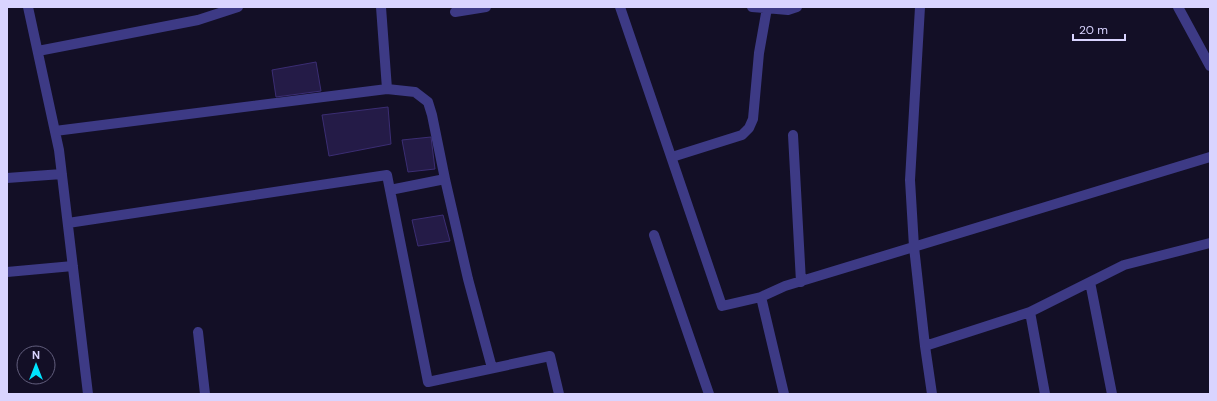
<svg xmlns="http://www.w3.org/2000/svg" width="1217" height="401" font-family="'DM Sans',sans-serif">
<rect width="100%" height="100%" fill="#130f26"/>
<path fill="#241b47" stroke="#3b2d73" d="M316,62L321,91L276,97L272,70Z
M388,107L391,144L329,156L322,115Z
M431,137L435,169L408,172L402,140Z
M443,215L450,241L418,246L412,220Z"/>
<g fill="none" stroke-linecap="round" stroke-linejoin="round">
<path stroke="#3d3a85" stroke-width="10" d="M28,7L59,150L88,394
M381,7L387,89
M620,7L722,306L761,297L784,394
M752,7L788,10L797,7
M920,7L910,180L914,247L925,346L932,394
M1178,7L1210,66
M455,12L486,7
M38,51L198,20L238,7
M55,131L387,89L415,92L428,102L432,115L445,179L468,279L492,368
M793,135L801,282
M672,157L742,135L749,128L753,119L759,53L767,8
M7,178L62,174
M390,190L445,179
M68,223L387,175L428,382L550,356L559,394
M654,235L709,394
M7,272L73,266
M1090,282L1112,394
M761,297L785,286L1210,157
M1030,312L1045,394
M198,332L205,394
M925,346L1030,312L1124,265L1210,243"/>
</g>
<rect width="1217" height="401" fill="none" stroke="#d9d4ff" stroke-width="16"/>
<g transform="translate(36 365)"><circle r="19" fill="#130f26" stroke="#625e7d"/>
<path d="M0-3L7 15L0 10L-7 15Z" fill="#00e5ff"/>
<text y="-6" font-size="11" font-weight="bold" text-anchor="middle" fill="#d9d4ff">N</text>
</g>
<path d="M1073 34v6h52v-6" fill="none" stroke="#d9d4ff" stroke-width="2"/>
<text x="1079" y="34" font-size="12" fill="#d9d4ff" stroke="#130f26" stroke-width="3" paint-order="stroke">20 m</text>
</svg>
